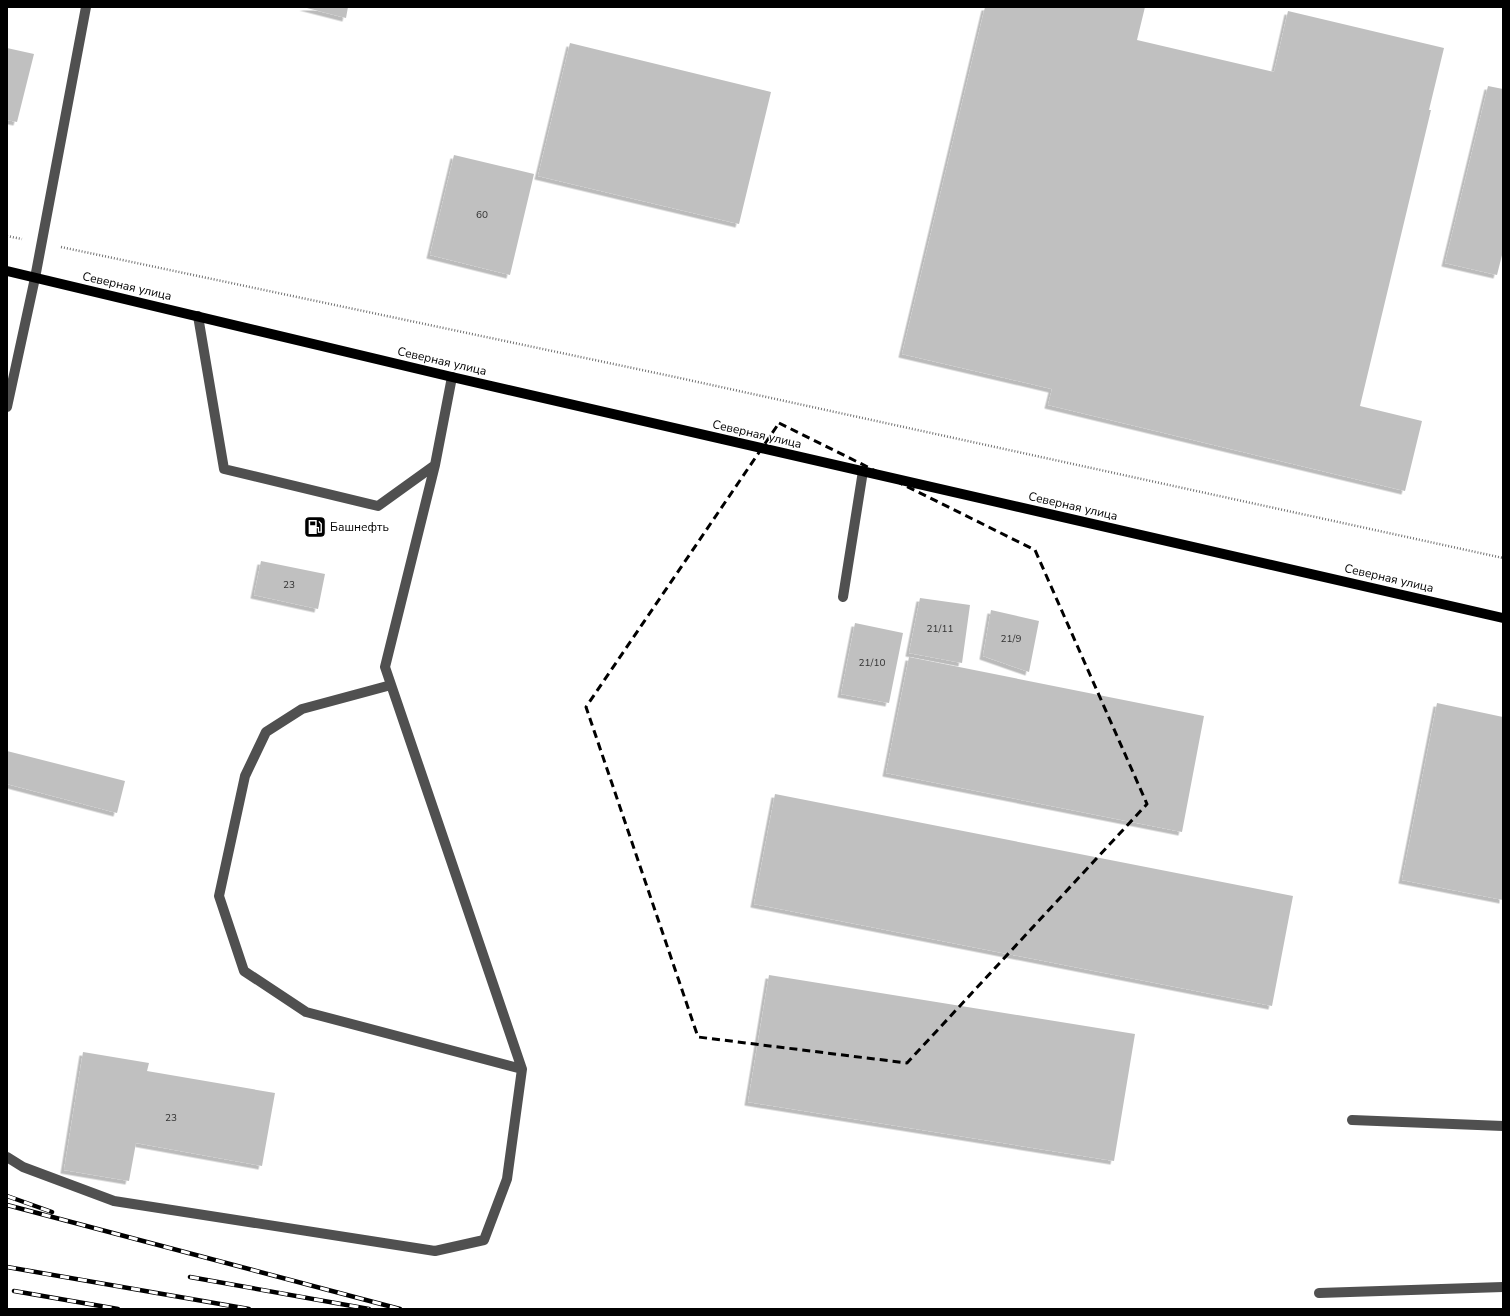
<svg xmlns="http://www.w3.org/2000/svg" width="1510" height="1316" font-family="'Nunito Sans',sans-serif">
<defs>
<filter id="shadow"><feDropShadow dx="-3.5" dy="3.5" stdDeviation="0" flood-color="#0004"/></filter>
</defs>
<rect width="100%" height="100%" fill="#fff"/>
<path fill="#c0c0c0" filter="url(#shadow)" d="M303,7H348L346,18Z
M985,7H1145L1137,40L1274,72L1288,11L1444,48L1429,110H1431L1360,406L1422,421L1405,491L1048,405L1052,389L902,354Z
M570,43L771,92L739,224L538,176Z
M7,48L34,54L17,122L7,120Z
M1488,86L1503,89V251L1497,275L1445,263Z
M454,155L534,174L510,275L430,255Z
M261,561L325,574L318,609L254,595Z
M920,598L970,605L962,663L909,653Z
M991,610L1039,621L1029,672L983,656Z
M855,623L903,633L889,703L841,694Z
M909,657L1204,716L1182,832L886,773Z
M1437,703L1503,717V900L1402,880Z
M7,751L125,781L117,813L7,784Z
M775,794L1293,896L1272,1006L754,904Z
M769,975L1135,1034L1114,1161L748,1102Z
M83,1052L149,1063L147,1071L275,1093L262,1166L136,1143L129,1181L64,1170Z"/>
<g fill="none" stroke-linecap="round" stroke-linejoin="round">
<path stroke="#727272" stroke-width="2.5" stroke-dasharray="1 2" stroke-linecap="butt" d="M7,236L22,239
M61,247L675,377L1503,558"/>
<path stroke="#505050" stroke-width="10" d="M198,316L224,469L378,506L435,465
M7,407L35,278L86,7
M843,597L863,471
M391,685L302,709L266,732L245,776L219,896L244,971L306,1012L522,1069
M1352,1120L1503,1126
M7,1157L23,1167L114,1201L435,1251L484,1240L507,1179L522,1069L385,667L435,465L452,377
M1319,1293L1503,1287"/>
<path stroke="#000" stroke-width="10" d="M7,271L452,377L1503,618"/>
<g stroke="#000" stroke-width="4.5">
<path id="rail" d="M7,1196L52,1212
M7,1205L400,1309
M7,1267L249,1309
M190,1277L369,1309
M14,1291L118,1309"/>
</g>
<use href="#rail" stroke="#fff" stroke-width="3" stroke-dasharray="9" stroke-linecap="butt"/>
</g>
<path fill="none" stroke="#000" stroke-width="3" stroke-dasharray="8 5" stroke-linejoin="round" d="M779,423L1035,550L1147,804L907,1063L698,1037L586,707Z"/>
<defs>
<g id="fuel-square" transform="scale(1.15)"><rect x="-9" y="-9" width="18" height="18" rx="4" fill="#000" stroke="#fff"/><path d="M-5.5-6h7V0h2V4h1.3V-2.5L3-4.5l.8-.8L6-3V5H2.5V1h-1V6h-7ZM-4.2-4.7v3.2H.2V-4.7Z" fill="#fff"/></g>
</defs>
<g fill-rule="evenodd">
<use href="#fuel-square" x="315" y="527"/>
</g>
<g text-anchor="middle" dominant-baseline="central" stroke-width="3" stroke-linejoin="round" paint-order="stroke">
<g font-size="10" fill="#303030">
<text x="482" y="215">60</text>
<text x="289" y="585">23</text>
<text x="940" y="629">21/11</text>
<text x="1011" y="639">21/9</text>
<text x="872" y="663">21/10</text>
<text x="171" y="1118">23</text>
</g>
<g font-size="12" fill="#000" stroke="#fff">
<text transform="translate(127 286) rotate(13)">Северная улица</text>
<text transform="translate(442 361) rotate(13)">Северная улица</text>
<text transform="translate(757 434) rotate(13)">Северная улица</text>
<text transform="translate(1073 506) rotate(13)">Северная улица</text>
<text transform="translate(1389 578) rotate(13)">Северная улица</text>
</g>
<g font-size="12" fill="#000" stroke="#fff" text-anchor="start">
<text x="330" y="527">Башнефть</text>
</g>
</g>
<rect width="1510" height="1316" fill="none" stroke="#000000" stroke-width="16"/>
</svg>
